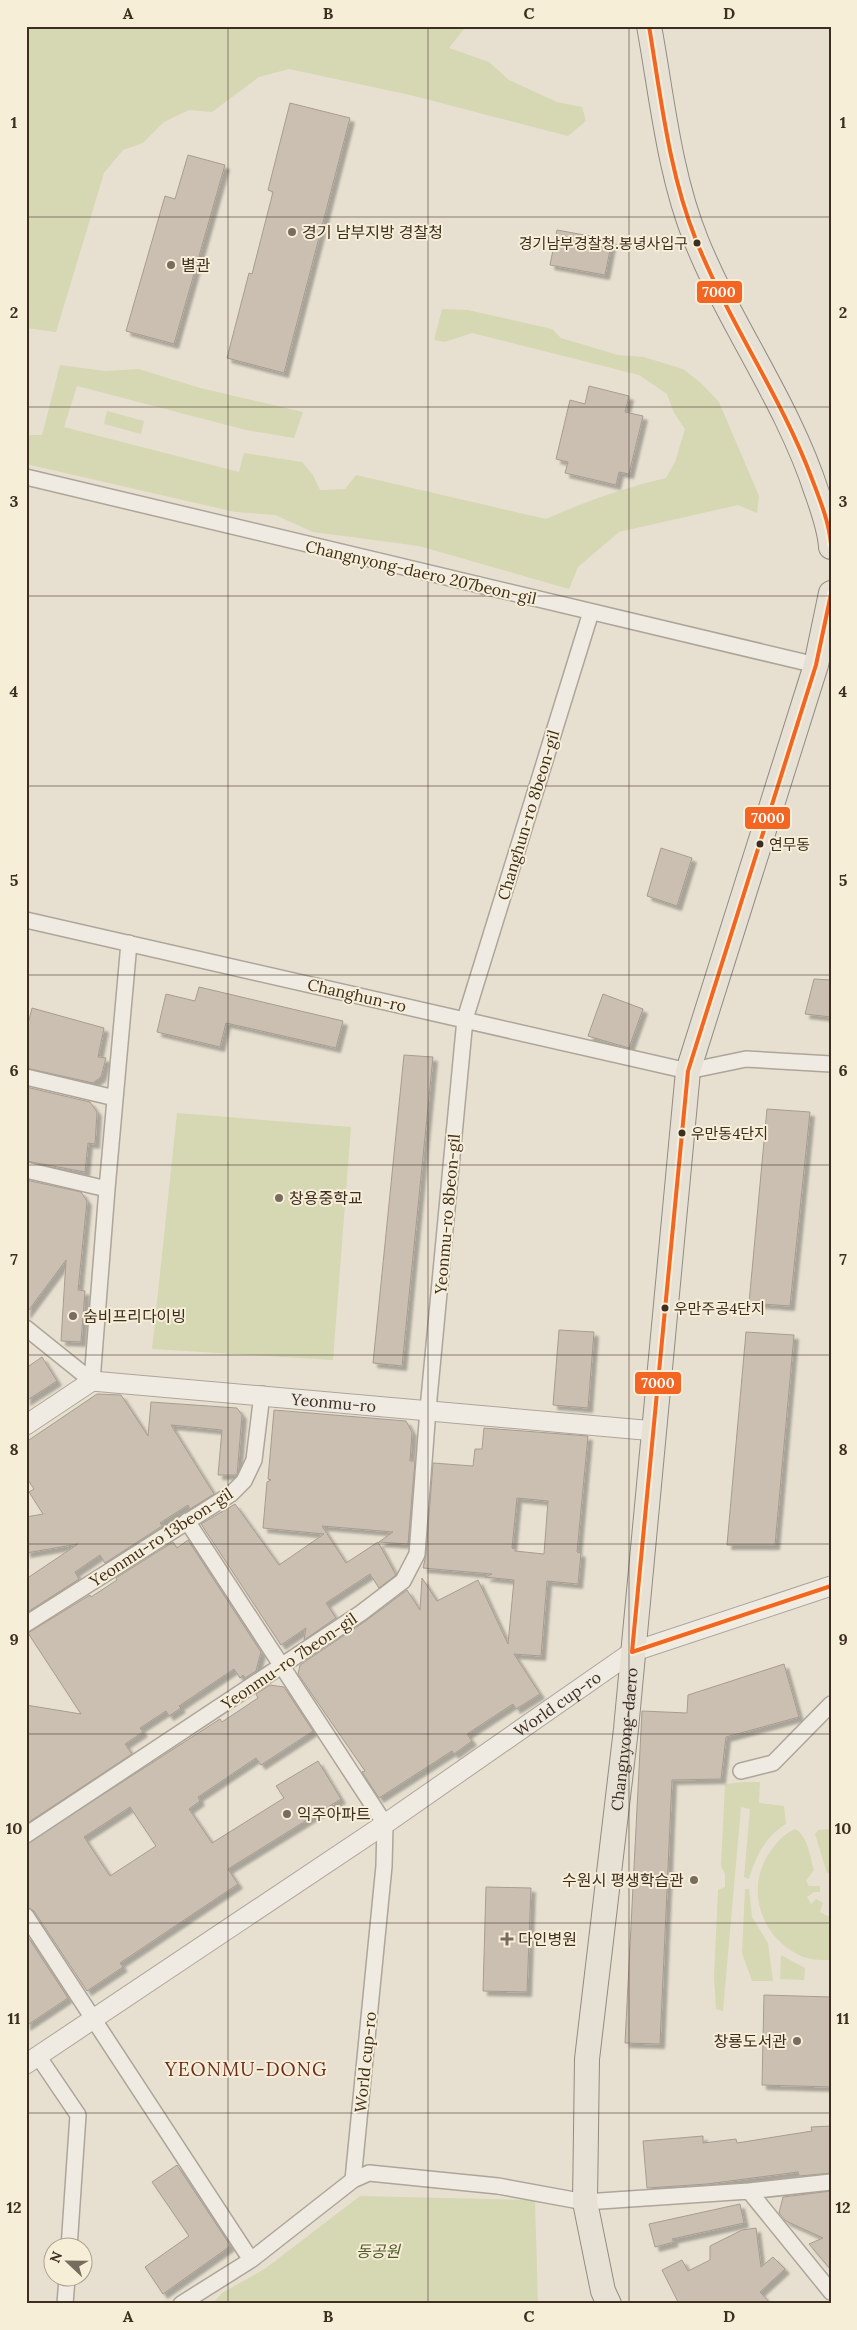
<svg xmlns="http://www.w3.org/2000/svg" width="857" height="2330" font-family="Lora,'Noto Sans KR',serif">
<defs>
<filter id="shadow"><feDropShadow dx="4.5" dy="4.5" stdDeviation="1" flood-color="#0004"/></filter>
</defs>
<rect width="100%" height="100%" fill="#e7e0d1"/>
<path fill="#d6d7b3" d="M26,26H443L464,29L449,48L489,62L509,80L557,102L582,107L586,121L568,136L410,95L289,69L259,77L212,112L189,110L164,122L143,143L123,150L104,173L56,332L26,328Z
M442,309L468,310L552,329L561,338L618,355L644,357L683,369L701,383L719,402L759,496L757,513L738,505L619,532L578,567L569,589L419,546L313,532L275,515L235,512L26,464V435H42L60,365L105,371L139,369L200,388L303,412L294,438L246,430L77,386L64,427L239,472L244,453L302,462L313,475L320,490L345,489L356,475L546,519C583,502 627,487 666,478L675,462L685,429L674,413L667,394L639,375L472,333L445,342L434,340Z
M107,411L144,421L141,434L104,424Z
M177,1113L351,1127L333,1360L152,1349Z
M745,1782H760L759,1803L784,1806L786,1824C765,1837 756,1856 749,1879L744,1877L750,1809L741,1807L723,2011L716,2009L714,1977L718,1890L725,1887V1874L721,1866L725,1784Z
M795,1829C808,1836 810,1857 814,1870L806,1881L809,1886H820V1892H814L807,1897L811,1904L816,1899L823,1903L820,1912L831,1918V1924L828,1925L831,1932V1960C819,1960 807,1960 797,1954C760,1935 745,1887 770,1852C776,1843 784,1834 795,1829Z
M831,1829V1873H827L815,1834L818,1830Z
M745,1889H749L752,1917L768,1943L773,1981H752L742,1953Z
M781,1955L805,1968L804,1980L780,1979Z
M360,2196L535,2200L538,2304H212L222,2293L266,2268Z"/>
<path fill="#cbbfb2" stroke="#a89c90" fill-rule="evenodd" filter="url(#shadow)" d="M290,103L350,118L284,373L227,358L249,273L252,274L273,192L268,190Z
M188,155L225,165L174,344L126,331L165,196L175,199Z
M557,230L612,240L605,275L550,265Z
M589,386L629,396L625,412L643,416L629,474L619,472L616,485L565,473L568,462L556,459L570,400L585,404Z
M661,848L692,858L677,906L647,896Z
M814,979L831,980V1017L805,1014Z
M199,987L343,1021L336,1048L226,1023L220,1047L157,1032L166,994L195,1001Z
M603,994L643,1009L629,1048L588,1036Z
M32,1008L104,1028L98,1057L106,1058L101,1077L93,1083L26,1068V1032Z
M404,1055L433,1057L402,1366L373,1363Z
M26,1087L90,1102L97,1112L95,1144L88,1143L85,1172L26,1161Z
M767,1109L810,1112L790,1306L749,1303Z
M26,1180L81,1192L87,1201L78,1290L85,1291L81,1342L61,1341L66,1260L26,1314Z
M559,1330L594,1332L588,1408L553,1405Z
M746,1332L794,1335L775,1545H727Z
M42,1357L57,1381L26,1401V1368Z
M97,1394L121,1395L148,1436L151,1402L237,1408L242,1415L237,1475H218L222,1430L171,1425L214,1494L190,1509L188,1505L160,1523L162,1526L105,1563L100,1555L75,1572L79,1579L26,1613V1579L78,1544L26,1553V1517L43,1514L29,1492L34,1489L26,1477V1442Z
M274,1410L406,1421L412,1432L410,1461H415L408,1544L379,1542L393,1532L322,1526L346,1563L378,1542L396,1575L379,1588L370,1574L326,1603L336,1618L304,1640L306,1628L281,1645L201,1524L235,1504L279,1565L324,1534L263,1528L267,1482L271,1480L268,1479Z
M484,1428L588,1436L577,1552L581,1553L578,1584L547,1581L541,1656L514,1654L540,1694L516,1709L513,1704L467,1734L472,1741L454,1754L452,1751L379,1798L362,1772L365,1771L298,1674L300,1665L367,1620L407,1590L420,1610L422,1578L437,1601L478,1580L508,1644L514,1580L485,1577L492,1574L423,1568L426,1555L433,1463L473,1466L475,1449H482ZM517,1498L548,1501L544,1554L515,1551V1549L512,1548Z
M188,1540L261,1652L256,1671L245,1678L243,1675L240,1678L234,1669L179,1706L181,1708L169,1716L166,1711L140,1728L143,1732L125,1744L132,1754L26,1824V1705L81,1714L28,1633L90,1595L91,1597L117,1580L116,1578L173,1542L177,1548Z
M784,1664L799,1717L726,1737L721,1779L672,1780L660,2044L625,2043L642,1711L687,1713L688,1695Z
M270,1685L284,1687L313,1731L261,1765L256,1758L198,1797L200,1801L189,1809L212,1843L284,1798L276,1786L318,1761L341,1799L228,1869L238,1884L120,1963L123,1967L87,1991L34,1911L26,1907V1844L220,1719L222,1722L258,1698L256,1694ZM130,1807L156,1846L110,1876L84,1837Z
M486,1887L531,1888L527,1992L483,1991Z
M26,1934L68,1998L26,2026Z
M764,1995L831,1997V2087L762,2085Z
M831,2126V2173L799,2176L798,2172L707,2184L647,2188L643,2141L703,2136V2143L736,2139L737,2143L812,2131L811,2127Z
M177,2165L230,2245L229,2247L163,2294L145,2267L189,2236L152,2182Z
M831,2191V2270L809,2244L823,2238L786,2221L779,2213L783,2197Z
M740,2204L744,2223L672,2239L674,2242L655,2247L649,2224Z
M756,2228L761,2267L773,2257L785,2269L760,2292L771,2304H679L662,2270L682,2260L688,2271L710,2260V2246L742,2230Z"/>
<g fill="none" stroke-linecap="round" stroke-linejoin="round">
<g stroke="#ada599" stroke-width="18">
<path id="minor" d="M26,477L816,665
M26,920L688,1071L746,1059L831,1064
M26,1077L115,1098
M26,1170L107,1189
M26,1328L92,1381
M92,1381L107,1189L129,943
M187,1521L385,1824L384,1866L353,2180
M26,1624L231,1494L244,1481L254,1460L262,1394
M741,1771L773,1763L831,1704
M26,1835L361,1613L403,1581L417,1554L428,1409L465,1019L591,612
M26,1916L251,2260
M38,2056L78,2115L69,2248
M749,2191L831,2292
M65,2304L67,2278
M181,2304L251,2260L353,2180L369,2173L498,2186L585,2202L749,2191L831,2182"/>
</g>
<g stroke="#ada599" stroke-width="21">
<g id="tertiary">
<path id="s1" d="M26,1425L92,1381L655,1431"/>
<path id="s2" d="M26,2064L385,1824L632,1652L831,1586"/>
</g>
</g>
<g stroke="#928b80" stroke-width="26">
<g id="primary">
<path d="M649,26C662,97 669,173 696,240C731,327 788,403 817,493C823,510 830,529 831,547"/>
<path id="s3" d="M609,2304L603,2291L585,2202L587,2059L626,1729L688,1071L816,665L831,593"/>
</g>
</g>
<use href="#minor" stroke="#efebe3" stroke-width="15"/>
<use href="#tertiary" stroke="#efebe3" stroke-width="19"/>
<use href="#primary" stroke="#e6e1d4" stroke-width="24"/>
<g stroke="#f7eed8" stroke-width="8">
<path id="bus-1" d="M649,26C661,98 669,173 696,240C729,323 781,396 812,479C820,500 829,522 831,544
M632,1652L688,1071L816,665L831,594
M632,1652L831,1586"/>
</g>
<use href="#bus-1" stroke="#f26522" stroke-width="4"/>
</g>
<path fill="none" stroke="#3d2e20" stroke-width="1" stroke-opacity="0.55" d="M228,26V2304M428,26V2304M629,26V2304M26,217H831M26,407H831M26,596H831M26,786H831M26,975H831M26,1165H831M26,1355H831M26,1544H831M26,1734H831M26,1923H831M26,2113H831"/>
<g fill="#786c5e" stroke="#f7eed8" stroke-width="2">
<circle cx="292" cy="232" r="5"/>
<circle cx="171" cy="265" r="5"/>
<circle cx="279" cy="1198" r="5"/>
<circle cx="73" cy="1316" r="5"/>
<circle cx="287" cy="1814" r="5"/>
<circle cx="694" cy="1880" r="5"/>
<path d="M504.5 1931.5h5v5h5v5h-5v5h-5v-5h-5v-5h5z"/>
<circle cx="797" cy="2041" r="5"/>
</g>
<g fill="#3d2e20" stroke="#f7eed8" stroke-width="2">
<circle cx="697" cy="243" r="4.5"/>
<circle cx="760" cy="844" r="4.5"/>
<circle cx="682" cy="1133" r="4.5"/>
<circle cx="665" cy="1308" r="4.5"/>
</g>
<g text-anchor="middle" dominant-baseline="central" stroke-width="4" stroke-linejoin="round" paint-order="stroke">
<g font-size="15" fill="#3d2e20" stroke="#f7eed8" text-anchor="start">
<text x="688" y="243" text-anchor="end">경기남부경찰청.봉녕사입구</text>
<text x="769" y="844">연무동</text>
<text x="691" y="1133">우만동4단지</text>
<text x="674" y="1308">우만주공4단지</text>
</g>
<g font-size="16" fill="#3d2e20" stroke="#f7eed8" text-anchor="start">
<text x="302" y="232">경기 남부지방 경찰청</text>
<text x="181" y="265">별관</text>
<text x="289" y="1198">창용중학교</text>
<text x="83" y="1316">숨비프리다이빙</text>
<text x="297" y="1814">익주아파트</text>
<text x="684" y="1880" text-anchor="end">수원시 평생학습관</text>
<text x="518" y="1939">다인병원</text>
<text x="787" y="2041" text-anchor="end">창룡도서관</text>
</g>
<g font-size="16" fill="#3d2e20" stroke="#f7eed8">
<text transform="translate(421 572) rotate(13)">Changnyong-daero 207beon-gil</text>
<text transform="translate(528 815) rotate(-73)">Changhun-ro 8beon-gil</text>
<text transform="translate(357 995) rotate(13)">Changhun-ro</text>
<text transform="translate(447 1214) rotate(-85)">Yeonmu-ro 8beon-gil</text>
<text stroke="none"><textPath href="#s1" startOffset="322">Yeonmu-ro</textPath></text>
<text transform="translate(161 1537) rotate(-33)">Yeonmu-ro 13beon-gil</text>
<text transform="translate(289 1661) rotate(-34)">Yeonmu-ro 7beon-gil</text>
<text stroke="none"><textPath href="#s2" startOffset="642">World cup-ro</textPath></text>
<text stroke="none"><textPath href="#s3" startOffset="570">Changnyong-daero</textPath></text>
<text transform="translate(365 2062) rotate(-84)">World cup-ro</text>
</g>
<g font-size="16" font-style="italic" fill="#4d5a26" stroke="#f7eed8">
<text x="378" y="2251">동공원</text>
</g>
<g font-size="19" letter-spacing="1" fill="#6b2e1e" stroke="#f7eed8">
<text x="246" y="2069">YEONMU-DONG</text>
</g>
</g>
<g stroke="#f7eed8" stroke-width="2">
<rect x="696" y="280" width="47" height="24" rx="5" fill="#f26522"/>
<rect x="744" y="806" width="47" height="24" rx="5" fill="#f26522"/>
<rect x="634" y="1371" width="48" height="24" rx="5" fill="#f26522"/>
</g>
<g font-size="14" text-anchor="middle" font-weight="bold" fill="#fff">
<text x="719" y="297">7000</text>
<text x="768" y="823">7000</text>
<text x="658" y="1388">7000</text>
</g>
<rect width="857" height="2330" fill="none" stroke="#f7eed8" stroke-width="55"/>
<g transform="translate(68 2262) rotate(292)"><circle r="24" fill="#f7eed8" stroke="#ada18e"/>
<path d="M0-4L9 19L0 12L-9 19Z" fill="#786c5e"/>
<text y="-8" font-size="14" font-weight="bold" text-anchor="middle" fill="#3d2e20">N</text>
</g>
<rect x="28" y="28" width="802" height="2274" fill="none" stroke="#3d2e20" stroke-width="2"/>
<g font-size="16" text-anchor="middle" font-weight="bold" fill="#3d2e20">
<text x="128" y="19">A</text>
<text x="328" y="19">B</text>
<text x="529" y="19">C</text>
<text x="729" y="19">D</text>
<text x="14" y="128">1</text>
<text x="843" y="128">1</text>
<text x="14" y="318">2</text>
<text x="843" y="318">2</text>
<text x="14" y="507">3</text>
<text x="843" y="507">3</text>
<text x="14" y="697">4</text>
<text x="843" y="697">4</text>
<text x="14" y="886">5</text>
<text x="843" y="886">5</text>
<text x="14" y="1076">6</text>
<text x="843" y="1076">6</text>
<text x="14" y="1265">7</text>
<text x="843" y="1265">7</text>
<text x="14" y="1455">8</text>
<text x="843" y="1455">8</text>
<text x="14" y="1645">9</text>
<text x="843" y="1645">9</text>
<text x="14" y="1834">10</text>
<text x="843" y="1834">10</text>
<text x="14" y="2024">11</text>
<text x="843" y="2024">11</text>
<text x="14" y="2213">12</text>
<text x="843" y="2213">12</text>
<text x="128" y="2322">A</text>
<text x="328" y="2322">B</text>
<text x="529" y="2322">C</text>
<text x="729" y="2322">D</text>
</g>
</svg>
